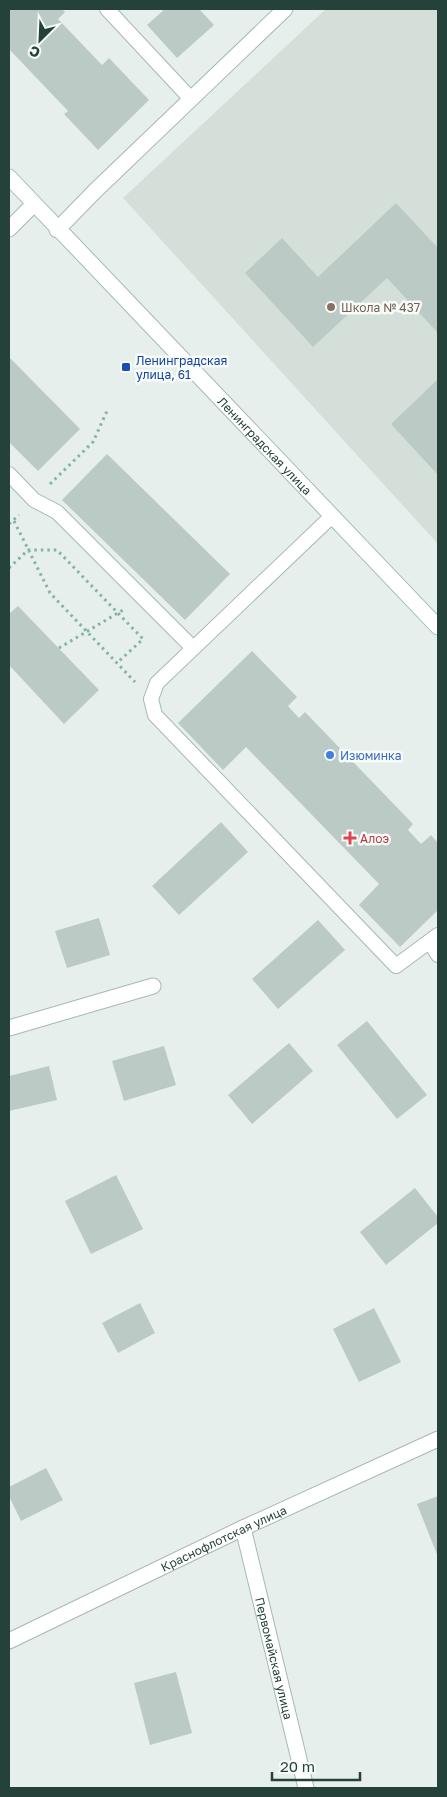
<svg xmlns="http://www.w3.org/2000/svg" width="447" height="1797" font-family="'Golos Text',sans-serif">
<rect width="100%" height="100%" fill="#e6efeb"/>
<path fill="#d4dfda" d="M326,9H438V544L123,198Z"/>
<path fill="#bbcac4" d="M9,9H62L65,12L58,19L102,65L109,58L149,100L98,150L64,114L68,111L9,49Z
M165,9H199L214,25L177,58L147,25Z
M396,203L438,248V333L387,278L313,347L245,273L282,238L318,277Z
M9,357L80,429L38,471L9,442Z
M438,379V475L391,424Z
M107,454L230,574L185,620L62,500Z
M18,606L99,690L64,724L9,665V614Z
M252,651L297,697L288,706L299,718L305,712L357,766L413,824L408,830L421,844L431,835L438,843V910L400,947L359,905L379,884L246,747L223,770L178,723Z
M221,822L248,852L179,915L152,886Z
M99,918L110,955L67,968L55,931Z
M318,920L345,950L278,1009L252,979Z
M367,1021L427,1095L397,1119L337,1045Z
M289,1043L313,1071L252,1124L228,1095Z
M164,1046L176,1085L124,1101L112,1061Z
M49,1066L57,1100L9,1111V1076Z
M116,1175L143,1229L91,1254L65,1201Z
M415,1188L438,1217V1223L386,1265L360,1232Z
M140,1303L155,1333L118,1353L102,1323Z
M374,1308L401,1362L359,1382L333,1329Z
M46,1468L63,1500L21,1521L9,1496V1487Z
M438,1496V1557L417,1504Z
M176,1672L192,1733L150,1745L134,1683Z"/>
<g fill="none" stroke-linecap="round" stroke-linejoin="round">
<g stroke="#a8b8b2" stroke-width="16">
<path id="lane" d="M107,9L191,99
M9,474L34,500L57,512L193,648
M332,516L157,683L151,699L155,715L396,966L438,935
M430,942L438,955"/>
</g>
<g stroke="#a8b8b2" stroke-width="17">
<g id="street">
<path d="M9,229L34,204"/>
<path d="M57,230L95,191L285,9"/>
<path d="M9,1028L153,986"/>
<path id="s1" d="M243,1528L306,1788"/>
<path id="s2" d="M9,1641L243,1528L438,1439"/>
</g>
</g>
<g stroke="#a4bbb3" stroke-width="17">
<g id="secondary">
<path id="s3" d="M9,177L438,627"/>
</g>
</g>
<path stroke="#86b3a5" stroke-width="3" stroke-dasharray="2.5 4" stroke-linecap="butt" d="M50,484L93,442L107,411
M14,521L50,593L135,682
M9,524L19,515
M9,568L28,550H57L143,639L117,663
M59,648L123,610"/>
<use href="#lane" stroke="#fff" stroke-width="14"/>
<use href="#street" stroke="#fff" stroke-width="15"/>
<use href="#secondary" stroke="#fff" stroke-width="15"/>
</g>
<circle fill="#8d6e63" stroke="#f7fbf9" stroke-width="2" cx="331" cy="307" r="5"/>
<rect fill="#1a4fb4" stroke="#f7fbf9" stroke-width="2" x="121" y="362" width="10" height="10" rx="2.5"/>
<circle fill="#3f7fe0" stroke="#f7fbf9" stroke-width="2" cx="330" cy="755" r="5"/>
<path fill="#e0444e" stroke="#f7fbf9" stroke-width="2" d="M347.5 830.5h5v5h5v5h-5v5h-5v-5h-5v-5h5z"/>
<g text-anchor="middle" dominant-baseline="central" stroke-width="5" stroke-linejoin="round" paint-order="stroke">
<g font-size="12" fill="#785e54" stroke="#f7fbf9" text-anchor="start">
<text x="341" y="307">Школа № 437</text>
</g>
<g font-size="12" fill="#164399" stroke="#f7fbf9" text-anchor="start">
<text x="136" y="360">Ленинградская<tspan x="136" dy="14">улица, 61</tspan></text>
</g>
<g font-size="12" fill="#24423a" stroke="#f7fbf9">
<text stroke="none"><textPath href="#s3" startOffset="371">Ленинградская улица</textPath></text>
<text stroke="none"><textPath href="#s2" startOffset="238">Краснофлотская улица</textPath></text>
<text stroke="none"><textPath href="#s1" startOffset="134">Первомайская улица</textPath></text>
</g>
<g font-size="12" fill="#366cbe" stroke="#f7fbf9" text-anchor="start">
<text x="340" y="755">Изюминка</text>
</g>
<g font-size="12" fill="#be3a42" stroke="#f7fbf9" text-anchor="start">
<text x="360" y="838">Алоэ</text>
</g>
</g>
<rect width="447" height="1797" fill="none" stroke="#24423a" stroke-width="20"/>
<g transform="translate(40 40) rotate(204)" stroke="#f7fbf9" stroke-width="4" paint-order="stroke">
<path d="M0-4L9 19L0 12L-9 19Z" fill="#24423a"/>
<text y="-8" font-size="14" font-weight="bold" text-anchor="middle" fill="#24423a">С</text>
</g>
<path d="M272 1772v8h88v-8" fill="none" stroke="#24423a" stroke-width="2.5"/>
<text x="280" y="1772" font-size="15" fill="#24423a" stroke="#f7fbf9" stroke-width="4" paint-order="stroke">20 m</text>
</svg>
